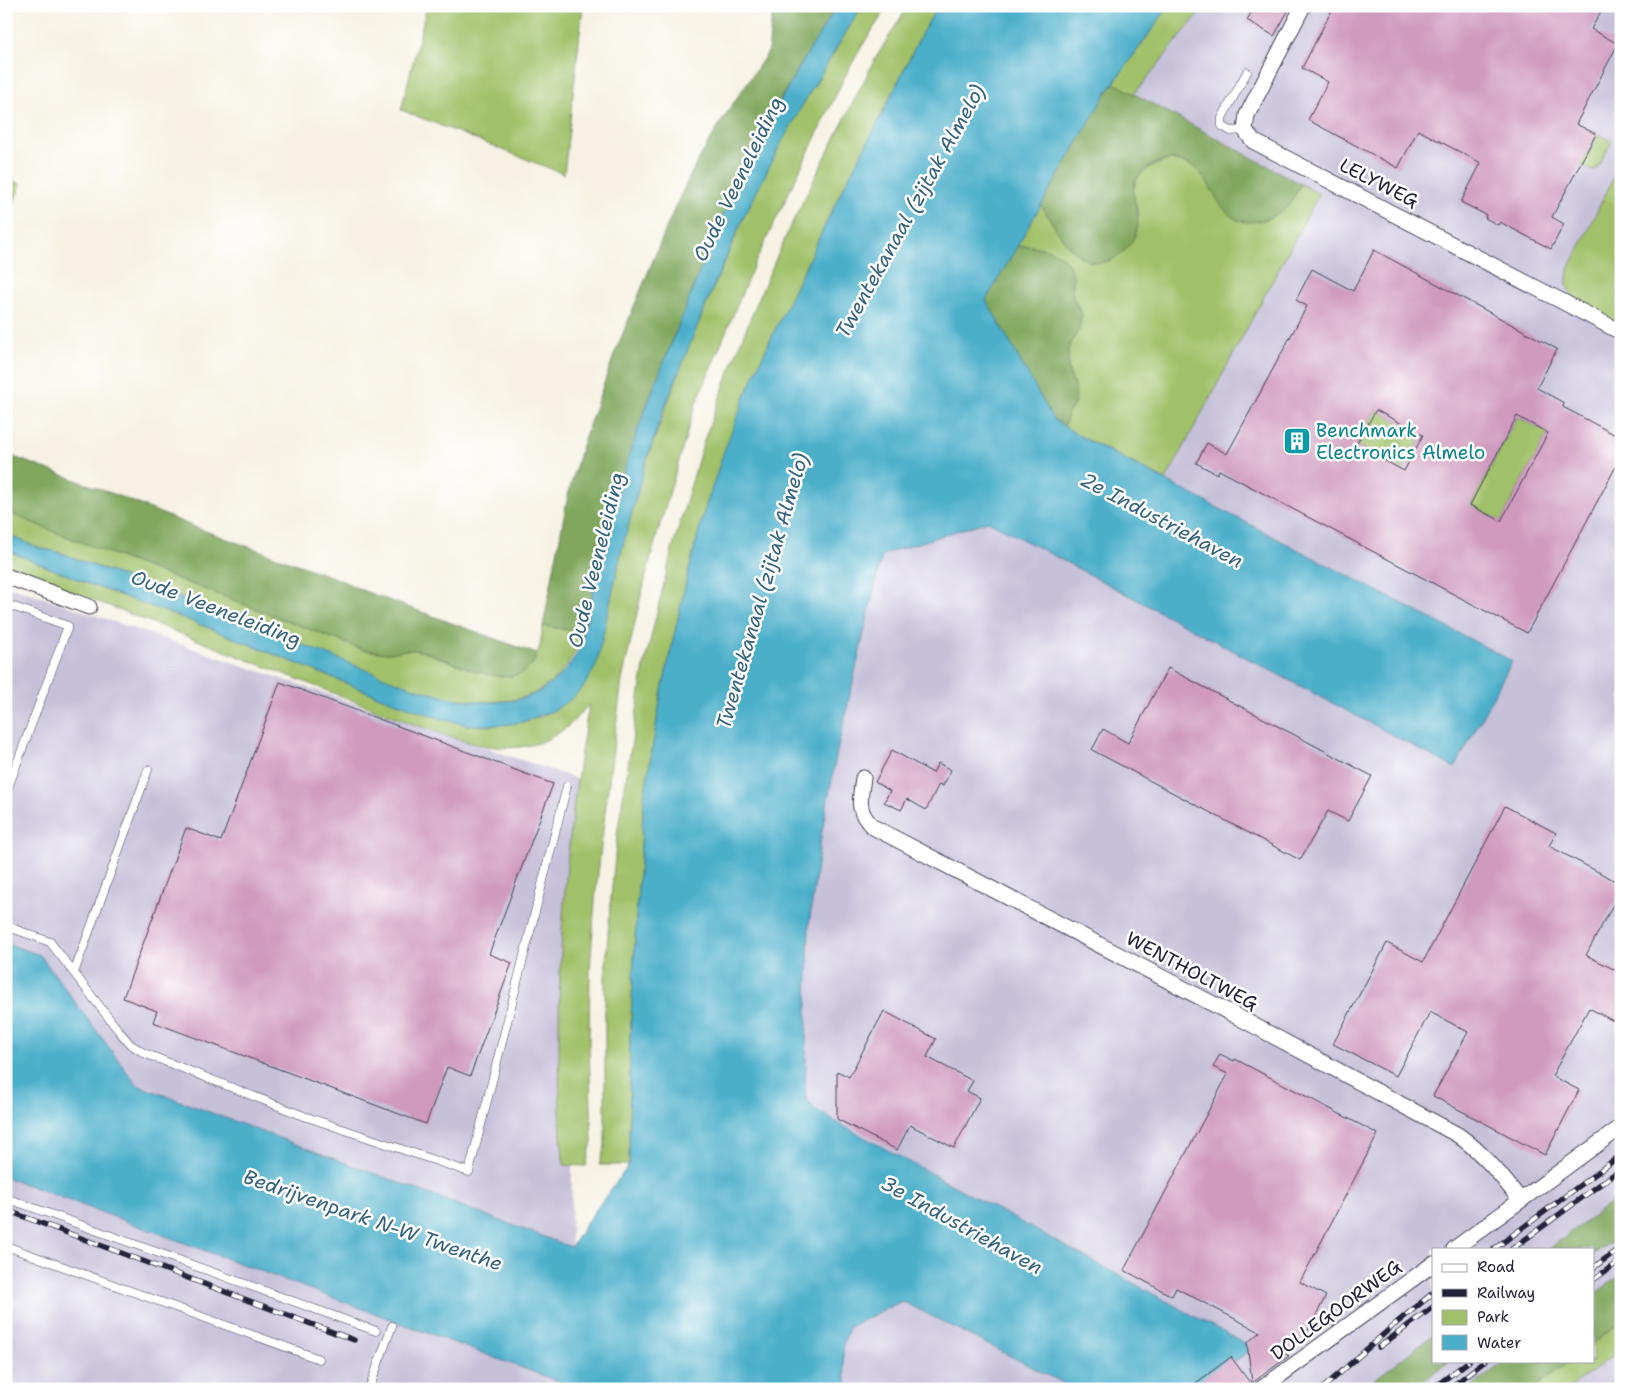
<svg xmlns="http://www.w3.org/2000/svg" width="1627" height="1395" font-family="'Shantell Sans',sans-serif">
<rect width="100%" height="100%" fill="#fff"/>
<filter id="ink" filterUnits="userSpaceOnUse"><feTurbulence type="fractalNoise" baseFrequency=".02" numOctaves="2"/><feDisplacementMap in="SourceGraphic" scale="10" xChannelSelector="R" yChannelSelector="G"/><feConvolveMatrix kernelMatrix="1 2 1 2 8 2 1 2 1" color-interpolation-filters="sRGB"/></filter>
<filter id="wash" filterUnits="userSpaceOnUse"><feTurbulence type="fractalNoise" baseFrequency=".0096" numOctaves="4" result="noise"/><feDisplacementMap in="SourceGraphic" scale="20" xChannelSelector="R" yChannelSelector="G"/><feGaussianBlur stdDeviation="1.12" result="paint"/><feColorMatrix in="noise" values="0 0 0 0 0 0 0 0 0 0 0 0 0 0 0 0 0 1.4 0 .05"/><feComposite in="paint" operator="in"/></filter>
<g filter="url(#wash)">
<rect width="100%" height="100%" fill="#f6f1e2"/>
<path fill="#c6c0d9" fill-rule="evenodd" d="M1189,6H1621V1389H803L772,912L918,381L1075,146ZM1433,1249H1593V1361H1433Z
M6,585L577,779L571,1247L635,1389H6Z"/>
<path fill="#a0c169" stroke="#617252" d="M427,6H583L564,174L401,110Z
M862,6H888L862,46L845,76L753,267L695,406L655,542L640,600L622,680L606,804L595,900L590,969L589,1045L592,1142L586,1166L564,1165C559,1128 560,1092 559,1055C558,938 568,821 589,705C581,711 575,721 567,727C517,767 460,740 408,722L6,566V550L94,586L191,621L388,700L440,718L467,725L489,726L522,722L543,716L596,666L621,553L643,471L685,355L742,221L780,145L806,99Z
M908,6H938L923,31L873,132L841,192L765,351L744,399L703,515L687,577L661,695L644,799L636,919L630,1040L629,1165H599L605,1146V977L609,919L617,835L644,666L672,550L704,440L741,341L763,288L790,227L875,59Z
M1169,6H1205L1134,94L1114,83Z
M1598,134L1610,140L1611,144L1596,170L1593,171L1581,165Z
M1171,160L1184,163L1196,168L1205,178L1212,189L1241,221C1273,224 1286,211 1301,184L1319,194L1166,480L1076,434L1064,426L1069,412L1074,405V385L1068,369V348L1079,329L1082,314L1072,296L1073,278L1071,269L1034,246H1017L1041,205C1058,229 1068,258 1101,263L1139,215C1136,206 1132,196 1134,187C1137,171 1157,162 1171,160Z
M1621,162V324C1611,319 1602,314 1592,309C1574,299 1563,294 1568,271Z
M6,178L21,184L6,223Z
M1376,410L1423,435L1403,470L1357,445Z
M1517,417L1548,433L1501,521L1471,505Z
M6,512L65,536L364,650L389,653L405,649L422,651L467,668L532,665L540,646L543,626L583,632C573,668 543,699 504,701C434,706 369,670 305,646C223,614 140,583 58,552L39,548L6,534Z
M1621,1322V1349L1569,1389H1533L1569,1361H1593V1343Z"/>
<path fill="#80a75d" stroke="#51644c" d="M773,6H837L783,94L707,254L643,415L613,511L583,632L543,626L568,495L582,445L614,355L675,207L697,162L724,117L768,52Z
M1114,83L1301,184C1294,192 1293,203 1285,209C1278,215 1269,218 1261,220C1210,235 1220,160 1171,160C1159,159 1142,170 1136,180C1128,194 1141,211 1137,228C1135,241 1126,251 1115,258C1079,278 1057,229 1041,205L1105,95Z
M1017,246C1040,246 1068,249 1073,277C1074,283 1071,290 1073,297C1074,302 1079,309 1082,314L1079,329L1068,348V369L1076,394L1074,405L1069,412L1064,426L1053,419L985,300Z
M6,454L119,496L197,528L341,580L364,591L537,654C536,657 534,662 532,664C510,696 449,657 421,651C406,647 400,653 387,653C379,652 372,651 364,650L65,536L6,512Z
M1621,1195V1234L1593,1255V1249H1549Z
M1621,1275V1322L1593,1343V1295Z
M1433,1335V1361H1450L1413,1389H1362Z
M1505,1361H1569L1533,1389H1469Z"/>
<path fill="#4bafca" stroke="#366882" d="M837,6H862L806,99L780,145L742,221L714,285L662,414L643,471L621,553L596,666L583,688L571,699L555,710L522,722L504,725H467L439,718L388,700L191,621L94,586L6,550V534L39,548L58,552C131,580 204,607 277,635C301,644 325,653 349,663C400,683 464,712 520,699C545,693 571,670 580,646C585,630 588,613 592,596C604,551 613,506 627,461C642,415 661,370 679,324C697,279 714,233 735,189C765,126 799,65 837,6Z
M938,6H1169L1105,95L986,300L1053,419L1076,434L1512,661L1455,768L988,521L887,553L881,559L838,747L821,836L814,888L809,926L805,1095L811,1106L834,1121L1253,1348L1197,1389H1075L902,1301L851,1326C838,1345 844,1368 848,1389H579L6,1177V943L40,955L137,1085L571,1247L588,1220L629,1165L630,1040L636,919L644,799L661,695L687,577L703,515L723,454L744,399L765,351L841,192L873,132L923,31Z"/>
<g id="blocks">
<path fill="#cf9abe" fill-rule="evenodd" d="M1255,6H1291L1274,36L1247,20Z
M1334,6H1604L1591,29L1618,44L1576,124L1596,134L1552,217L1564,224L1551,249L1500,222L1498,225L1485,218L1486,215L1461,202L1481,163L1418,130L1398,168L1308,120L1328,82L1302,68Z
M1374,250L1557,349L1537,388L1564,403L1563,407L1621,438V457L1527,633L1219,470L1217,474L1196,463L1207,443L1227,454L1307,306L1296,300L1312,269L1353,291ZM1376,410L1423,435L1404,471L1356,445ZM1517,416L1548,433L1501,521L1470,505Z
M1168,668L1372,776L1348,821L1328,811L1300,860L1092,750L1103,729L1128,743Z
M280,682L553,784L489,954L512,963L470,1076L447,1067L426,1124L153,1022L157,1011L123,998L186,828L221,841Z
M892,750L933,773L938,763L951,770L943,786L939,784L926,810L907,799L901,810L884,802L890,791L875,782Z
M1505,806L1556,833L1549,846L1621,884V890L1586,955L1621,973V1025L1589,1008L1552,1076L1579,1090L1545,1155L1433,1096L1468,1032L1430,1012L1396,1076L1333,1044L1387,943L1423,962Z
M884,1011L936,1039L927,1057L973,1081L967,1091L980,1098L954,1148L910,1125L897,1150L837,1119V1071L849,1077Z
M1220,1054L1234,1061L1235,1059L1378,1134L1300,1282L1326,1296L1303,1340L1284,1353L1289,1356L1252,1383L1247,1343L1260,1332L1176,1288L1172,1296L1124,1270L1228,1074L1213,1067Z
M1231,1357L1251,1384L1244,1389H1188Z"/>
</g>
</g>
<g filter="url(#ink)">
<use href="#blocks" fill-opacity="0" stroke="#424154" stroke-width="1"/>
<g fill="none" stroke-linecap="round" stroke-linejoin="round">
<g stroke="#424154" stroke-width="9">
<path id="service" d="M1245,130L1231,131L1222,126V118L1247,72
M6,604L68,626L6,793
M6,926L50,942L118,1030L130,1044L144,1053L304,1116L469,1172L567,786
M74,973L148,770
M6,1198L376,1331
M6,1246L319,1359
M369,1389L392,1326"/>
</g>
<g stroke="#424154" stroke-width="17">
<path id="minor" d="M1303,6L1247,115L1245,130L1253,141L1621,332
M6,576L89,607
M863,778C860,800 856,811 873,827L1240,1018L1458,1135C1483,1153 1502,1176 1520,1200
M1454,1249L1621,1127
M1261,1389L1433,1264"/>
</g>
<use href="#service" stroke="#fff" stroke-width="8"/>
<use href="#minor" stroke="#fff" stroke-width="15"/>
<g stroke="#22223b" stroke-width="5.5">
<path id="rail" d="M6,1210L354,1340
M1494,1249L1621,1155
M1512,1249L1621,1169
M1593,1268L1621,1247
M1593,1280L1621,1260
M1379,1347L1433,1307
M1323,1388L1394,1325L1433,1293
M1432,1389L1469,1361
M1449,1389L1485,1361"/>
</g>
<use href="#rail" stroke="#fff" stroke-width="4" stroke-dasharray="11" stroke-linecap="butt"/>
</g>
</g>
<defs>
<g id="building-square" transform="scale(1.4375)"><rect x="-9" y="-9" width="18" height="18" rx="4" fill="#0f9aa8" stroke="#fff"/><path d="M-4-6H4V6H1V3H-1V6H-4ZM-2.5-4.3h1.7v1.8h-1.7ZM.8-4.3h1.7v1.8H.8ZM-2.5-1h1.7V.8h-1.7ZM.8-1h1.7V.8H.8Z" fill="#fff"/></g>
</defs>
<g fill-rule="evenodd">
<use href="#building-square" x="1297" y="441"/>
</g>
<g text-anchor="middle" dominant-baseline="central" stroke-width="5" stroke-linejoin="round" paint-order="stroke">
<g font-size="19" fill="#22223b" stroke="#fff">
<text transform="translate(1379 183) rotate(27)">LELYWEG</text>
<text transform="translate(1192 971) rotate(28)">WENTHOLTWEG</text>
<text transform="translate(1336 1310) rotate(-36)">DOLLEGOORWEG</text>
</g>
<g font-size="19" fill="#0d838f" stroke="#fff" text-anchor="start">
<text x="1316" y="430">Benchmark<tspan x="1316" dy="22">Electronics Almelo</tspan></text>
</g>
<g font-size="20" font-style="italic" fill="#34617b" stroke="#fff">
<text transform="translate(738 179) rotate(-64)">Oude Veeneleiding</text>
<text transform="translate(910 211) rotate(-61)">Twentekanaal (zijtak Almelo)</text>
<text transform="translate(1162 520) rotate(28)">2e Industriehaven</text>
<text transform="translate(596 560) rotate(-76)">Oude Veeneleiding</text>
<text transform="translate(762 591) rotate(-74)">Twentekanaal (zijtak Almelo)</text>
<text transform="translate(216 608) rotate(21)">Oude Veeneleiding</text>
<text transform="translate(373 1220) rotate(19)">Bedrijvenpark N-W Twenthe</text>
<text transform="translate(962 1225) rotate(29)">3e Industriehaven</text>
</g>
</g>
<rect width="1627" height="1395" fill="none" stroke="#fff" stroke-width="25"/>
<rect x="1432" y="1248" width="162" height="115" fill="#ffffff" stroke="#a7a7b1"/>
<rect x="1442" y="1264" width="25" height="8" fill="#ffffff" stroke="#a7a7b1"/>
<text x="1477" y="1272" font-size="15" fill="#22223b">Road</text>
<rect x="1442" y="1289" width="25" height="8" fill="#22223b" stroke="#a7a7b1"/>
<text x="1477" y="1298" font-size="15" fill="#22223b">Railway</text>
<rect x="1442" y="1310" width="25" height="15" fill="#a0c169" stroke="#a7a7b1"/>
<text x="1477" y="1322" font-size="15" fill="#22223b">Park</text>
<rect x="1442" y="1335" width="25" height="15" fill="#4bafca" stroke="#a7a7b1"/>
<text x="1477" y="1348" font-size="15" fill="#22223b">Water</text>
</svg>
